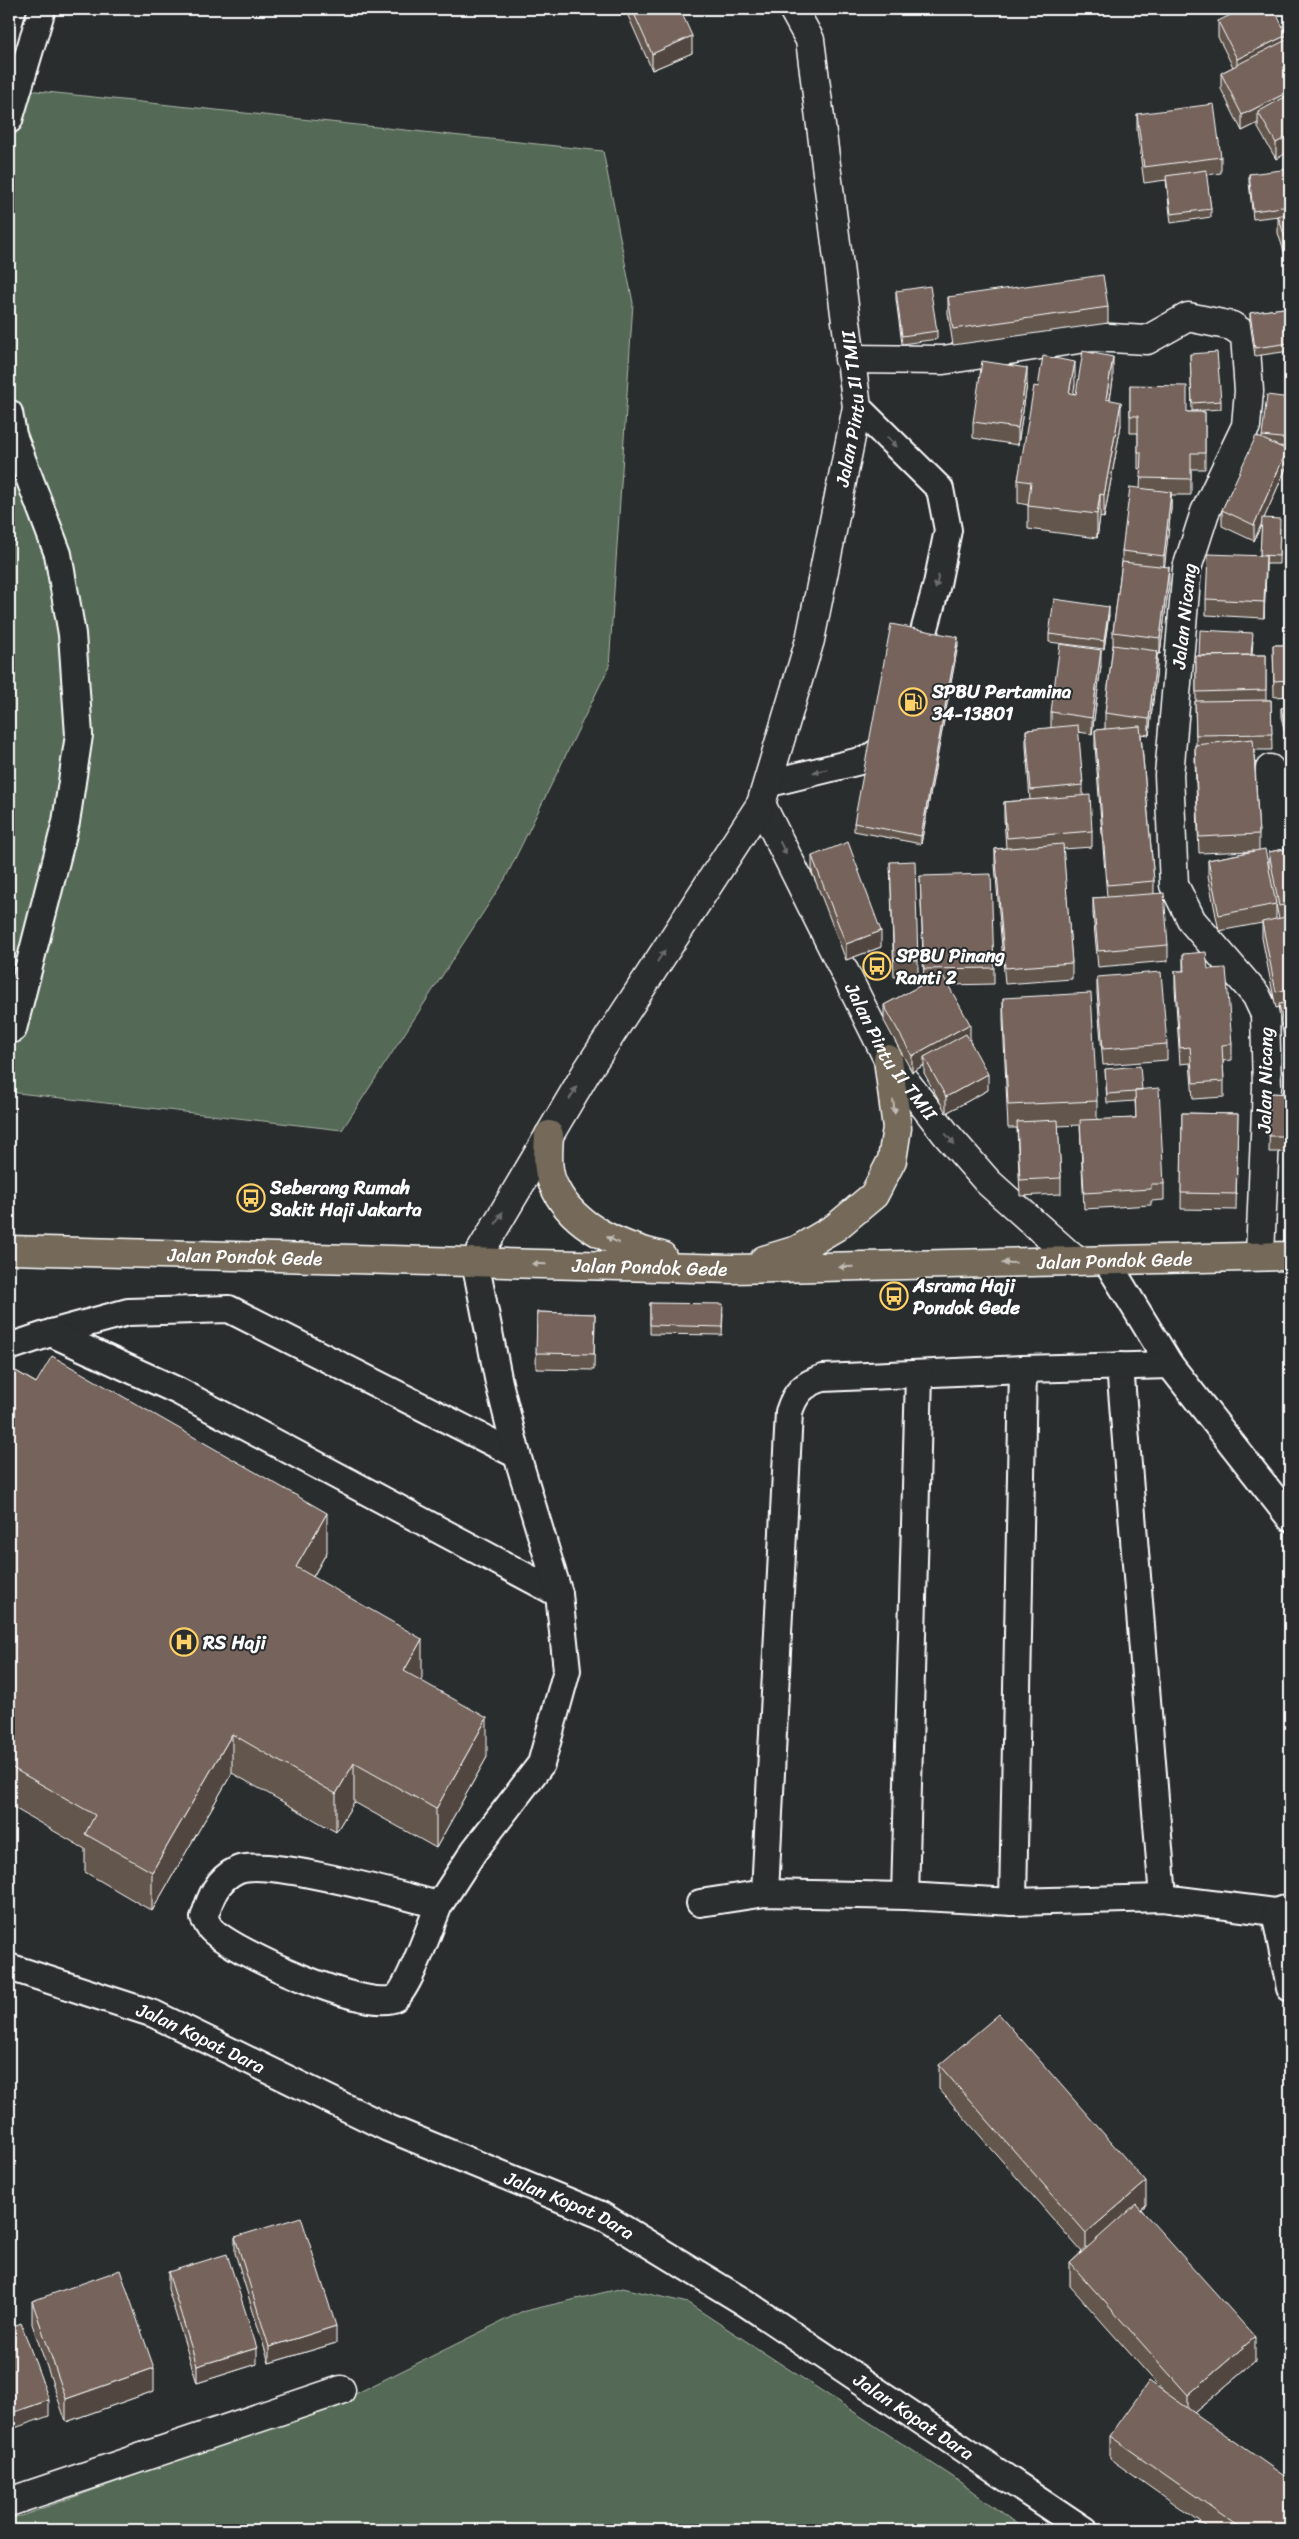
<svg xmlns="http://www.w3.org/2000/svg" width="1299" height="2539" font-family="Sriracha,sans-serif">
<rect width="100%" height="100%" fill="#2a2d2e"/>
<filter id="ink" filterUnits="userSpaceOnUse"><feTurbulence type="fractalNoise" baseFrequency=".02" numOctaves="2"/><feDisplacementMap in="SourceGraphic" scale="10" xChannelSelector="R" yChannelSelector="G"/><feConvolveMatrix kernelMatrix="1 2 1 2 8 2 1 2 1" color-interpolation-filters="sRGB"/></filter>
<g filter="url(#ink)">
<path fill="#556b56" stroke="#aab5aa" d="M9,88L603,151L633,303L609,667L505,879L342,1130L9,1092Z
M623,2288L688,2303L953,2477L1025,2530H9V2518L21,2516L339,2402L521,2312Z"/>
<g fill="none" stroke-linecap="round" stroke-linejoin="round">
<g stroke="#fff" stroke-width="30">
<g id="service">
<path d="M9,120L42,9"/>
<path d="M857,407L940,489L948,530L937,584L915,665"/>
<path d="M9,413L13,435L58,554L72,634L79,735L66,822L13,1029"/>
<path d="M770,783L868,759L895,740"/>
<path d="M1106,1260L1170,1365L1290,1518"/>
<path d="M51,1333L128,1312L229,1309L517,1455"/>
<path d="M9,1347L51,1333L178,1391L559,1594"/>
<path d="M1120,1366L1163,1898"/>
<path d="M765,1893L789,1412C795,1393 803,1384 823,1378L1023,1369L1170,1365"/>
<path d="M905,1896L919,1375"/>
<path d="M1013,1902L1023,1369"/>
<path d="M700,1903L765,1893L905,1896L1013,1902L1163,1898L1275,1912L1290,1907"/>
<path d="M439,1905C431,1923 409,1989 395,1998C369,2013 229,1951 210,1928C208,1925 206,1921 204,1918C210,1898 217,1879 237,1870C266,1857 403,1896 439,1905L474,1851L541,1764L567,1670L559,1594L517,1455L499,1383L475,1261"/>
<path d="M1275,1912L1290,1988"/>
<path id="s1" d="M9,1967L154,2014L388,2128L601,2215L744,2302L1084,2530"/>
</g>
</g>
<g stroke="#fff" stroke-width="31">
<path id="minor" d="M849,359L943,360L1092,337L1147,340L1188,317L1232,326L1245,335L1249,391L1246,426L1205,512L1187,568L1169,775L1174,885L1192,921L1256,995L1265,1014L1267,1087L1260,1256
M1270,769L1271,846L1290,850
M9,2502L341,2390"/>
</g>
<g stroke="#fff" stroke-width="31">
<g id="tertiary">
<path id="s2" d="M761,804L888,1059L946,1134L988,1182L1075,1260"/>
<path id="s3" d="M475,1261L587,1071L761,804L810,640L857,407L810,40L793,9"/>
</g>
</g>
<g stroke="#fff" stroke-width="31">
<g id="primary">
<path d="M549,1135C548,1153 546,1172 555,1188C574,1228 622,1247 662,1256"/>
<path id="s4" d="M9,1250L733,1269L1290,1256"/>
<path d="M764,1260L797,1250L836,1227L874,1195L892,1160L897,1128L888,1059"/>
</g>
</g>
<use href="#service" stroke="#2a2d2e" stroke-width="26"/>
<use href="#minor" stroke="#2a2d2e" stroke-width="28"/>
<use href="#tertiary" stroke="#2a2d2e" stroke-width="28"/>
<use href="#primary" stroke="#746a5a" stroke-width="28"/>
</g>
<path fill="#64564e" stroke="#fff" fill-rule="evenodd" d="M625,9H680L692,53L652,70Z
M1218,21L1287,35L1276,159L1258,128V123L1242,131L1221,89V73L1233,67L1218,37Z
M1137,114L1221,157V173L1206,175L1211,209V217L1171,223L1166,180L1144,183L1137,130Z
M1249,174H1290V270L1278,233V216H1279L1253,219L1249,182Z
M896,291L937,331V339L902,344L896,299Z
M948,297L1108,307V323L953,345L948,313Z
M1290,307V371V351L1255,356L1250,322V313Z
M1190,354L1221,401V409L1192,411Z
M1113,380L1110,400L1121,425L1104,518L1100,517L1097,538L1028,529V505L1018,503V480L1038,387L1075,385L1073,393L1076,394Z
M1027,384L1018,445L973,438V422Z
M1130,385L1187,412H1205V469H1191V495H1171V509L1164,567L1169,583L1160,654H1157V667L1149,735L1141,734L1154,881V894L1168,945V961L1098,967L1093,914V898L1107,897L1095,746V730L1105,729V713L1113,645V632L1122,562V551L1140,489L1141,468L1138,469V433H1130Z
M1290,398V447L1278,446L1287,466L1264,518L1280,528L1279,564H1266L1264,618L1206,615V599L1260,556L1262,523L1254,541L1222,526V510L1262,439V436Z
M1290,507V595H1285V579Z
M1286,597H1290V696L1274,697L1273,645H1284Z
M1109,615L1104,649L1049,642V634Z
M1253,641L1252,655H1266V700H1271L1272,750H1254L1259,834V850L1269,868V852L1290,848V1046L1286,1047L1279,1013V1007L1276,1008L1262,938V923L1219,931L1208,876V860L1254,851L1199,853L1195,761V745H1196L1195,701H1196V656H1199ZM1276,905L1279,919H1276Z
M958,645L921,844L854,831V823Z
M1101,666L1092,734L1078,732L1083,785V795L1092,831V847L1063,849L1072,963V979L1005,984L995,865V849L1006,848L1004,818V802L1030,800L1026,746V730L1051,728V712Z
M1290,706L1287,743L1281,716V708Z
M1290,792V815L1285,803V795Z
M812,856L881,947L846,960L812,872Z
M890,862L918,960V976L894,977Z
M920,876L994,968V984L948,985L988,1090L946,1113L924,1073V1065L912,1072L884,1021V1005L924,984Z
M1183,954L1208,969L1232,1044V1060L1223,1061L1224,1081V1097L1193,1099L1190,1063L1180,1064L1175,988V971H1183Z
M1097,977L1167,1044V1060L1103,1065L1097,993Z
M1003,998L1097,1101V1120L1136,1118L1135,1101L1107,1103L1105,1069L1142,1090L1164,1184V1200L1151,1201V1205L1084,1209L1080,1125L1058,1126L1061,1178V1194L1020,1196L1017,1128H1008L1003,1021Z
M1270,1093L1290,1094V1152H1269Z
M1182,1113L1238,1114L1236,1210L1181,1209Z
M650,1303L723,1313L722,1335L650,1334Z
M537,1312L595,1314L594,1370L536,1369Z
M9,1367L327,1552L313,1577L422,1678L420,1681L487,1757L436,1848L354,1802L336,1832L232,1773L152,1911L85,1872V1849L9,1805Z
M939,2065L1146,2205L1141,2209L1255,2361L1194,2413L1290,2530H1211L1110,2459V2436L1166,2394L1070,2286V2263L1082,2252L939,2089Z
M235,2237L336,2343L269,2363L235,2253Z
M168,2272L257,2364L197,2383L168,2289Z
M32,2301L154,2391L66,2422L32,2324Z"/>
<path fill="#514640" stroke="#fff" d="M1287,35V51L1237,76V59Z
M692,36V53L652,70V54Z
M1290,91V107L1258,112V123L1242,131V115Z
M1290,135V151L1276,159V143Z
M1113,357V380L1106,422V399Z
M1075,362V385L1069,416V393Z
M1027,368V384L1018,445V428Z
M1121,402V425L1104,518V495Z
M1287,450V466L1254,541V525Z
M1171,492V509L1164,572V556Z
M1100,494V517L1097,538V514Z
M1266,556V572L1264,618V602Z
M1169,567V583L1160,654V638Z
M1109,607V615L1104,649V641Z
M958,637V645L921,844V836Z
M1101,650V666L1092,734V718Z
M1157,651V667L1149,735V719Z
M1290,734V742L1287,743V735Z
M881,931V947L846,960V944Z
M970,1024V1040L924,1057V1065L912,1072V1056Z
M988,1074V1090L946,1113V1097Z
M327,1513V1552L296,1606V1567Z
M422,1639V1678L404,1710V1671Z
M487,1718V1757L436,1848V1809Z
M232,1734V1773L152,1911V1872Z
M354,1763V1802L336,1832V1794Z
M1146,2182V2205L1086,2256V2233Z
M336,2326V2343L269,2363V2347Z
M1255,2337V2361L1188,2418V2395Z
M257,2348V2364L197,2383V2366Z
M154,2368V2391L66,2422V2399Z
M49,2400V2416L9,2430V2414Z
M1290,2524V2530H1286Z"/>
<path fill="#74645b" stroke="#fff" d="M632,9H680L692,36L652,54Z
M1243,9H1274L1287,35L1237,59L1218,21Z
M1290,38V91L1242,115L1221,73Z
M1290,94V135L1276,143L1258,112Z
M1214,104L1221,157L1144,167L1137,114Z
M1290,169V206L1253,211L1249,174Z
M1206,170L1211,209L1171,214L1166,176Z
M1290,213V253L1278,216Z
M1103,275L1108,307L953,329L948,297Z
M930,286L937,331L902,336L896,291Z
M1290,307V343L1255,348L1250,313Z
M1083,351L1113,357L1106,399L1121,402L1104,495L1100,494L1097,514L1028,506L1031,482L1018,480L1034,386L1038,387L1043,356L1075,362L1069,393L1076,394Z
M1217,352L1221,401L1192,403L1190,354Z
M982,361L1027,368L1018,428L973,422Z
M1130,385L1187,386V412H1205V453H1191V479L1140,478L1141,452H1138V416H1130Z
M1267,395L1290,398V439L1262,436Z
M1256,436L1287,450L1254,525L1222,510Z
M1130,487L1171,492L1164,556L1122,551Z
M1288,507H1290V579H1285Z
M1262,518L1280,519L1279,556L1260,555Z
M1208,554L1266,556L1264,602L1206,599Z
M1122,562L1169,567L1160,638L1113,632Z
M1286,597H1290V640H1284Z
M1054,599L1109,607L1104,641L1049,634Z
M891,624L958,637L921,836L854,823Z
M1200,630L1253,633L1251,655L1199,656Z
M1060,644L1101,650L1092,718L1051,712Z
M1113,645L1157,651L1149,719L1105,713Z
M1273,645H1290V680L1274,681Z
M1266,655V690L1196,692V656Z
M1271,700L1272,734L1196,735L1195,701Z
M1290,706V734L1287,735L1281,708Z
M1078,725L1083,785L1031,790L1026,730Z
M1140,726L1154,881L1107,885L1095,730Z
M1253,739L1259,834L1199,837L1195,745Z
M1290,792V807L1285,795Z
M1090,795L1092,831L1007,838L1004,802Z
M848,842L881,931L846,944L812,856Z
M1063,844L1072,963L1005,968L995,849Z
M1290,848V904L1279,906L1269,852Z
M1265,849L1276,904L1219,915L1208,860Z
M915,861L918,960H894L890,862Z
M991,874L994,968L924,969L920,876Z
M1164,893L1168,945L1098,951L1093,898Z
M1290,916V989L1276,992L1262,922Z
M1206,952L1208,969L1226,968L1232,1044L1222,1045L1224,1081L1193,1083L1190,1047L1180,1048L1175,971H1184L1183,954Z
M1161,972L1167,1044L1103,1049L1097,977Z
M942,974L970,1024L912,1056L884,1005Z
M1091,993L1097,1101L1008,1105L1003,998Z
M1290,1002V1038L1286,1039L1279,1004Z
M966,1034L988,1074L946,1097L924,1057Z
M1140,1066L1142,1090H1135V1092L1107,1094L1105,1069Z
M1159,1088L1164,1184H1151V1189L1084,1193L1080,1120L1136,1118L1135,1090Z
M1270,1093L1290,1094V1136H1269Z
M1182,1113L1238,1114L1236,1194L1181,1193Z
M1058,1120L1061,1178L1020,1180L1017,1122Z
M650,1303L723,1304L722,1327L650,1325Z
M537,1312L595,1314L594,1354L536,1353Z
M52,1356L327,1513L296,1567L422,1639L404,1671L487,1718L436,1809L354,1763L336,1794L232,1734L152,1872L85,1834L95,1815L9,1766V1367L36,1383Z
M999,2014L1146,2182L1086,2233L939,2065Z
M1136,2204L1255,2337L1188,2395L1070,2263Z
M301,2217L336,2326L269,2347L235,2237Z
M227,2254L257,2348L197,2366L168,2272Z
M120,2270L154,2368L66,2399L32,2301Z
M21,2323L49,2400L9,2414V2328Z
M1149,2381L1290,2480V2524L1286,2530H1244L1110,2436Z"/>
<defs><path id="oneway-solid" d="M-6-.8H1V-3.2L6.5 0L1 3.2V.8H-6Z" transform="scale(1.25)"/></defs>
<g fill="#6a6c6d">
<use href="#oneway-solid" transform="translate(892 442) rotate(45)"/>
<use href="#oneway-solid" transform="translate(937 582) rotate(103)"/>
<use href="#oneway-solid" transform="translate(820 771) rotate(167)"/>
<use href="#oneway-solid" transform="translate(783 848) rotate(64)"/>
<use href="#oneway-solid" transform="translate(661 956) rotate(-57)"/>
<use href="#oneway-solid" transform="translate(573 1093) rotate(-59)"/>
<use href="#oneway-solid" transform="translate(950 1139) rotate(49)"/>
<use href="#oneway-solid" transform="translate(499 1218) rotate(-60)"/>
</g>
<g fill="#c0bcb5">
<use href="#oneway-solid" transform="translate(894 1107) rotate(83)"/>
<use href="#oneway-solid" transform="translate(613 1240) rotate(-152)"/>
<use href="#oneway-solid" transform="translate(1009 1263) rotate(178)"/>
<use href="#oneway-solid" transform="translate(539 1264) rotate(-178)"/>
<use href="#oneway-solid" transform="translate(846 1267) rotate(179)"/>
</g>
</g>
<defs>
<g id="fuel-ring" transform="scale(1.4375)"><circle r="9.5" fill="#2a2d2e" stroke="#ffd166" stroke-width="1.5"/><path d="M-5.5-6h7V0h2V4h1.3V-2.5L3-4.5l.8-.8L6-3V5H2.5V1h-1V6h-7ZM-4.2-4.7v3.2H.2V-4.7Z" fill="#ffd166"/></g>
<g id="bus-ring" transform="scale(1.4375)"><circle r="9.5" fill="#2a2d2e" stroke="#ffd166" stroke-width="1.5"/><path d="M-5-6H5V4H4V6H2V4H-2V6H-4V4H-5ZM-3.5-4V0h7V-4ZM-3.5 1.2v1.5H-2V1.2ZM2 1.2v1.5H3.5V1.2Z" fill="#ffd166"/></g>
<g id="hospital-ring" transform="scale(1.4375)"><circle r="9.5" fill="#2a2d2e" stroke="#ffd166" stroke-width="1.5"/><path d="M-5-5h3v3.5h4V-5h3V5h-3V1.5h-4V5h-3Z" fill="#ffd166"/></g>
</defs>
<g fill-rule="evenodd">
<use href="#fuel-ring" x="913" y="702"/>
<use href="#bus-ring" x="877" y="966"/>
<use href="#bus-ring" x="251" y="1198"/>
<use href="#bus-ring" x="894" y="1296"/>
<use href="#hospital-ring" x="184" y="1642"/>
</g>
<g text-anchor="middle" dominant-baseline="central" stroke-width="4" stroke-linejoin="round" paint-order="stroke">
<g font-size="19" fill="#fff" stroke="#2a2d2e">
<text stroke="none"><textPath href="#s3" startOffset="946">Jalan Pintu II TMII</textPath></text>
<text transform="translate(1184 616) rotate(-84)">Jalan Nicang</text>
<text stroke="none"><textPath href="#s2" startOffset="280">Jalan Pintu II TMII</textPath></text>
<text transform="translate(1265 1080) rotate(-89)">Jalan Nicang</text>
<text stroke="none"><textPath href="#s4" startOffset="236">Jalan Pondok Gede</textPath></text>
<text stroke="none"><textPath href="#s4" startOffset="1106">Jalan Pondok Gede</textPath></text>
<text stroke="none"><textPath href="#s4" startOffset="641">Jalan Pondok Gede</textPath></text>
<text stroke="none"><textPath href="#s1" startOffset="205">Jalan Kopat Dara</textPath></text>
<text stroke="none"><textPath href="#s1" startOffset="610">Jalan Kopat Dara</textPath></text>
<text stroke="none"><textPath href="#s1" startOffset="1015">Jalan Kopat Dara</textPath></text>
</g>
<g font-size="19" font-weight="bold" fill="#fff" stroke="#2a2d2e" text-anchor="start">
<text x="932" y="691">SPBU Pertamina<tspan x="932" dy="22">34-13801</tspan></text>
<text x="896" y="955">SPBU Pinang<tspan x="896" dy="22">Ranti 2</tspan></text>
<text x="270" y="1187">Seberang Rumah<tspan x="270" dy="22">Sakit Haji Jakarta</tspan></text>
<text x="913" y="1285">Asrama Haji<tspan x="913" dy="22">Pondok Gede</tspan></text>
<text x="203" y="1642">RS Haji</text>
</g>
</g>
<rect width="1299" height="2539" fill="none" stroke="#2a2d2e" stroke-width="30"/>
<rect x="15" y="15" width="1269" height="2509" fill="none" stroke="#fff" stroke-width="2" filter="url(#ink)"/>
</svg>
